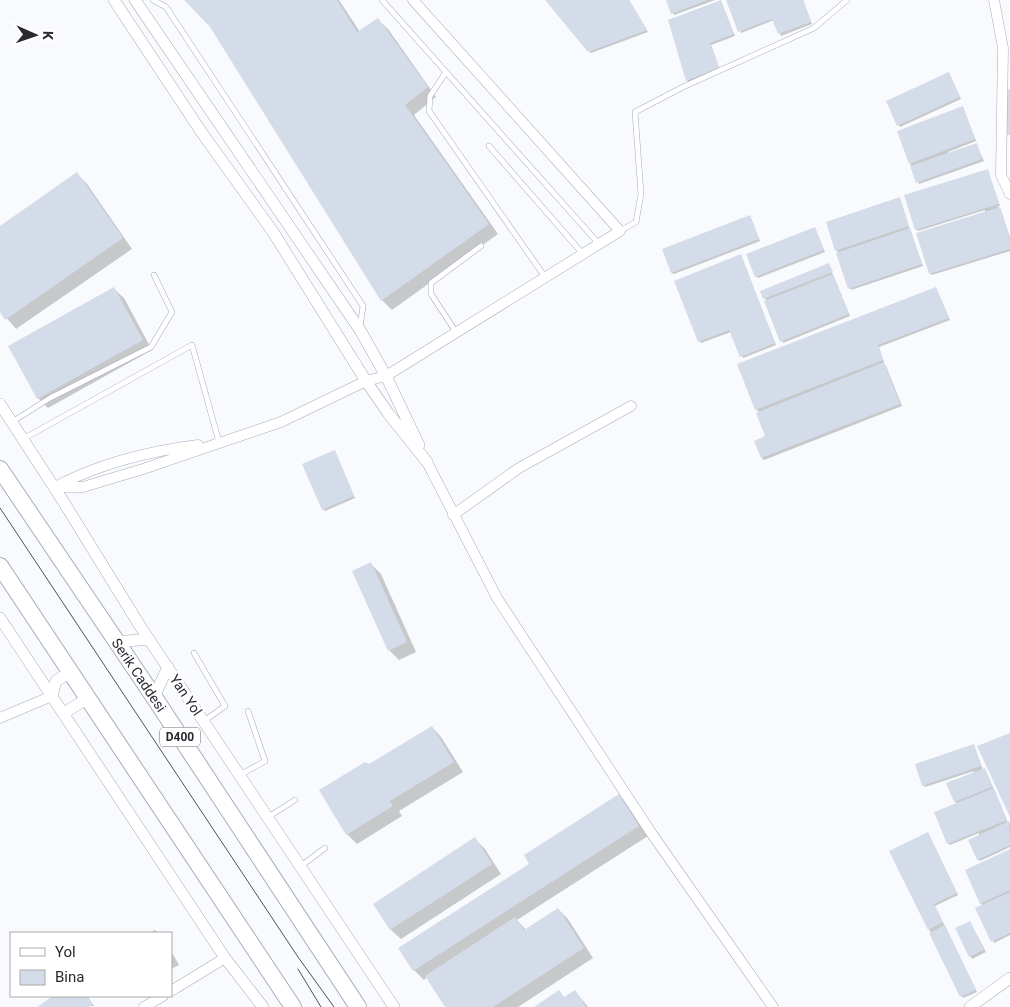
<svg xmlns="http://www.w3.org/2000/svg" width="1010" height="1007" font-family="Roboto,sans-serif">
<rect width="100%" height="100%" fill="#f9fafd"/>
<path fill="#0003" d="M186,0H339L360,32L378,20L388,29L436,97L414,115L498,234L392,310L382,300L211,26Z
M547,0H629L648,32L591,53Z
M667,0H715L674,15Z
M728,0H803L812,24L781,36L774,20L741,33Z
M721,2L735,36L711,45L720,70L688,82L687,80Z
M949,74L961,99L900,127L888,102Z
M963,108L976,141L948,152L949,154L976,144L984,161L919,184L910,163Z
M987,170L1000,206H997L1001,210L1010,238V251L932,275L930,274L985,213V210L918,231L916,229Z
M77,174L87,184L132,249L16,329L0,310V227Z
M899,199L923,266L851,290L839,253L836,250Z
M751,218L760,241L674,274L672,273L664,250Z
M815,228L825,252L758,278L756,276Z
M741,256L776,345L743,358L731,332L701,343L699,341Z
M829,265L850,316L783,343L768,301L764,298Z
M936,288L950,320L879,347L884,362H883L886,366L902,406L764,460L762,458L767,437L760,413L756,409Z
M114,289L124,298L152,350L48,408L38,398Z
M335,452L355,498L325,511L323,509Z
M371,564L381,574L416,652L399,660L389,650Z
M432,727L441,737L463,772L399,811L402,816L357,844L347,834L368,766Z
M974,746L983,770L986,771L1008,823H1010V847L980,861L978,859L979,833L950,845L948,843L957,804L955,802L974,771L925,787L923,785Z
M619,796L629,805L648,836L517,920L526,930L558,909L568,919L593,958L518,1007H446L427,977L424,980L414,970L531,864Z
M929,835L958,895L935,906L977,992L963,998L929,929Z
M475,839L485,849L501,874L401,939L391,930L375,904Z
M1010,851V935L994,943L981,903Z
M970,922L986,952L972,959L956,929Z
M155,930L158,933H149Z
M171,951L179,965L171,969Z
M575,991L588,1007H536L559,992L565,998Z
M56,996H87L94,1006L39,1007Z"/>
<path fill="#d4dcea" d="M184,0H337L357,32L378,18L428,87L405,105L489,224L381,301L210,27Z
M545,0H629L647,30L588,52Z
M666,0H708L671,14Z
M721,0L734,34L710,43L719,68L686,81L668,20Z
M726,0H803L811,22L778,34L772,19L738,32Z
M949,72L960,97L897,126L886,101Z
M1010,89V135H1006V90Z
M963,106L975,139L909,164L897,131Z
M977,143L982,159L916,183L910,166Z
M988,169L999,204L915,230L904,195Z
M77,172L123,238L5,320L0,312V226Z
M900,197L909,226L835,251L826,222Z
M1000,207L1010,240V249L929,274L916,233Z
M750,215L759,239L671,273L662,249Z
M815,227L824,250L755,277L746,254Z
M910,228L922,264L848,289L836,253Z
M741,254L775,343L740,357L729,330L698,342L674,281Z
M829,263L833,272L763,299L760,291Z
M833,274L849,314L780,342L764,301Z
M114,287L143,340L37,399L8,346Z
M936,287L949,318L878,345L883,360L755,410L737,364Z
M884,362L900,404L761,458L754,441L765,436L756,413Z
M335,450L354,496L322,510L302,464Z
M371,562L407,642L388,651L352,571Z
M432,726L454,762L390,801L393,806L346,835L319,790L365,762L369,764Z
M1010,733V817L977,746Z
M974,744L981,766L922,786L915,764Z
M985,768L992,787L954,802L946,783Z
M994,788L1007,820L947,844L934,812Z
M619,794L639,826L413,971L398,948L529,864L524,855Z
M1009,821L1010,845L977,860L968,840Z
M928,832L957,893L934,904L943,922L928,930L889,851Z
M475,837L492,864L390,930L373,904Z
M1010,849V890L980,904L965,870Z
M1010,892V933L991,942L975,908Z
M558,908L584,948L493,1007H445L425,976L515,917L524,930Z
M970,921L984,950L969,957L955,928Z
M945,925L976,990L960,997L929,933Z
M559,990L564,997L575,990L586,1007H534Z
M53,996H88L93,1004L89,1007H37Z"/>
<g fill="none" stroke-linecap="round" stroke-linejoin="round">
<g stroke="#a5acba" stroke-width="6">
<path id="service" d="M153,0L166,7L363,306L360,327
M382,0L599,244
M446,72L430,96L429,111L545,277
M489,146L583,254
M620,231L636,222L641,194L635,112L683,87L814,28L847,0
M456,332L431,294V283L481,246
M12,422L50,398L151,347L172,312L154,275
M23,439L192,345L219,442
M194,653L225,706L204,721
M240,775L265,761L248,711
M268,817L295,800
M301,866L325,848"/>
</g>
<g stroke="#a5acba" stroke-width="11">
<path id="minor" d="M994,0L1003,48L1001,175L1010,194
M427,462L497,598L652,834L773,1007
M57,486C99,464 150,451 198,445
M55,487H83L143,469L281,422L366,381L386,376L620,231L413,0
M453,515L519,468L631,406
M0,718L52,696
M171,991L225,958
M144,1007L163,996"/>
</g>
<g stroke="#a5acba" stroke-width="12">
<path id="tertiary" d="M114,0L202,133L273,232L366,381L388,413L427,462
M135,0L360,330L386,376L419,445
M0,404L63,501L140,626L394,1007
M0,618L225,958L263,1007
M117,642L149,639
M52,696L56,681L70,672
M154,697L168,667
M64,713L88,698
M970,1007L1010,978"/>
</g>
<g stroke="#a5acba" stroke-width="18">
<path id="trunk" d="M0,469L154,697L358,1007
M0,566L293,1007"/>
</g>
<use href="#service" stroke="#fff" stroke-width="5"/>
<use href="#minor" stroke="#fff" stroke-width="10"/>
<use href="#tertiary" stroke="#fff" stroke-width="11"/>
<use href="#trunk" stroke="#fff" stroke-width="16"/>
<path stroke="#4f5156" stroke-width="1" d="M0,508L298,957L334,1007
M298,969L321,1007"/>
</g>
<g text-anchor="middle" dominant-baseline="central" stroke-width="5" stroke-linejoin="round" paint-order="stroke">
<rect fill="#fff" stroke="#686a6e" stroke-width="1" x="160" y="727.5" width="40" height="19" rx="4"/>
<g font-size="12" font-weight="bold" fill="#282a30">
<text x="180" y="737">D400</text>
</g>
<g font-size="14" fill="#282a30" stroke="#fff">
<text transform="translate(139 675) rotate(56)">Serik Caddesi</text>
<text transform="translate(186 695) rotate(56)">Yan Yol</text>
</g>
</g>
<rect x="10" y="932" width="162" height="65" fill="#ffffff" stroke="#a9aaac"/>
<rect x="20" y="948" width="25" height="8" fill="#ffffff" stroke="#a9aaac"/>
<text x="55" y="957" font-size="15" fill="#282a30">Yol</text>
<rect x="20" y="970" width="25" height="15" fill="#d4dcea" stroke="#a9aaac"/>
<text x="55" y="982" font-size="15" fill="#282a30">Bina</text>
<g transform="translate(35 35) rotate(92)" stroke="#ffffff" stroke-width="4" paint-order="stroke">
<path d="M0-4L9 19L0 12L-9 19Z" fill="#282a30"/>
<text y="-8" font-size="14" font-weight="bold" text-anchor="middle" fill="#282a30">K</text>
</g>
</svg>
